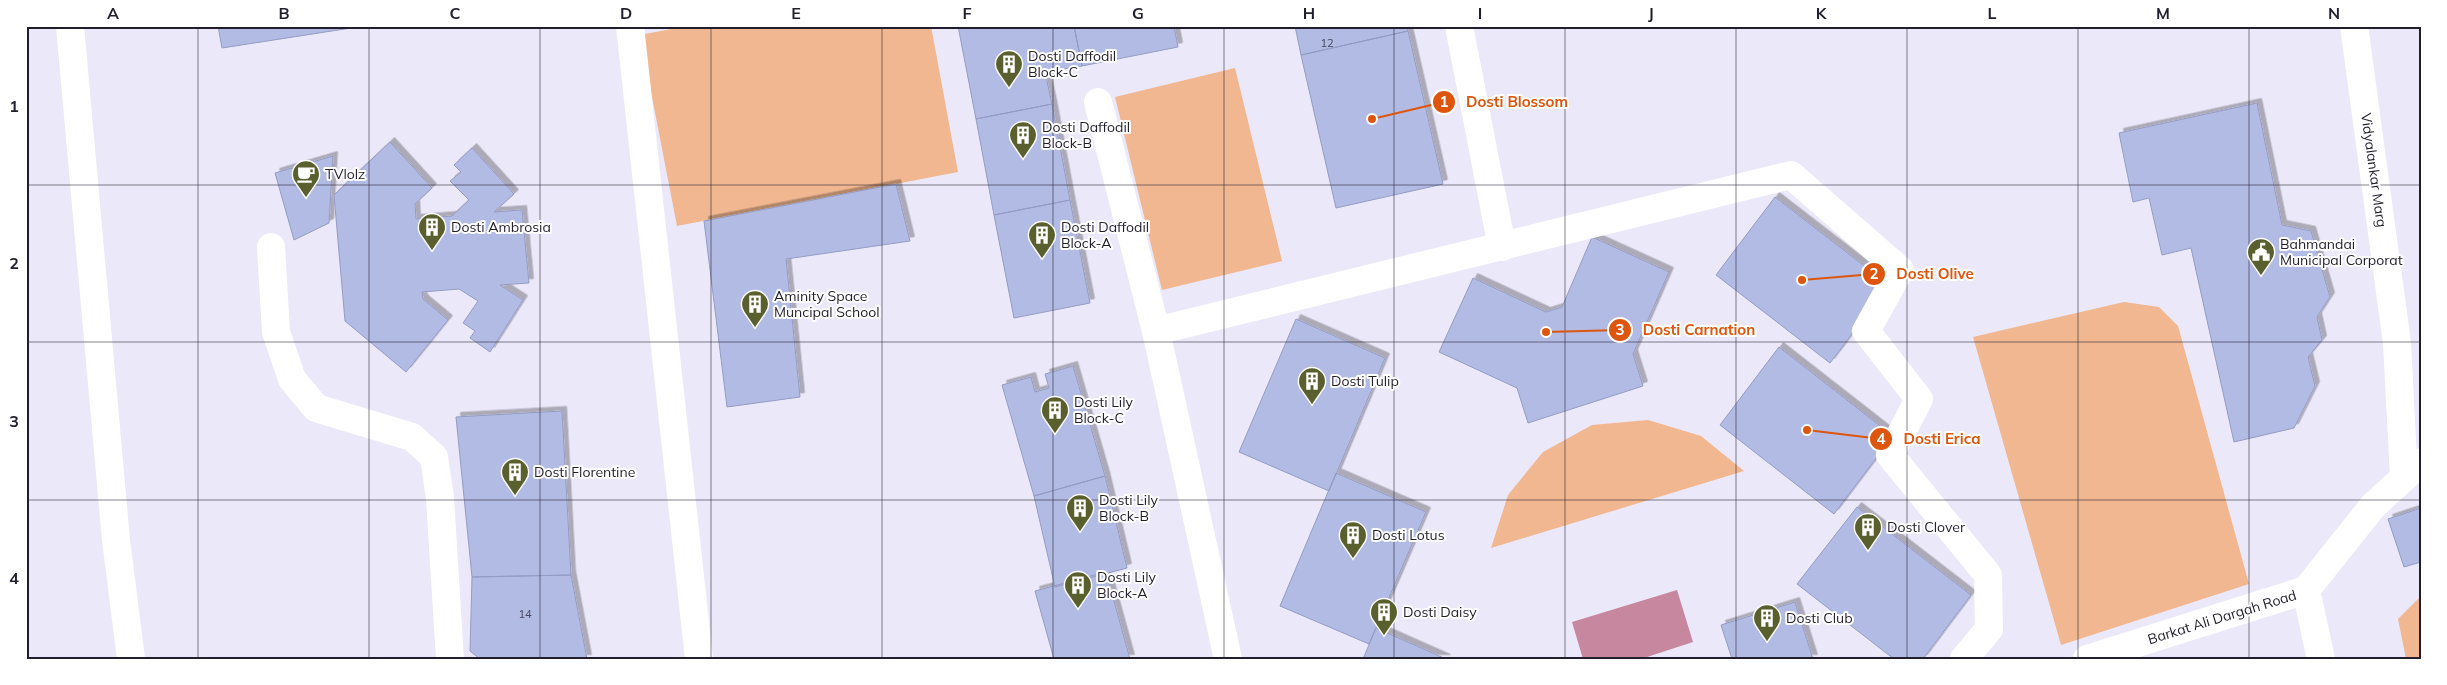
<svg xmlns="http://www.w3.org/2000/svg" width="2447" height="685" font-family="Mulish,sans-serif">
<defs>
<filter id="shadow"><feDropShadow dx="4.5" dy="-4.5" stdDeviation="0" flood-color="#0004"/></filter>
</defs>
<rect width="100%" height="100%" fill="#ebe8f9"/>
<path fill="#f0b790" d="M687,26H931L958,172L677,226L640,35Z
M1235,68L1282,261L1162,290L1115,97Z
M2124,302L2159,307L2178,326L2249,584L2061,645L1973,337Z
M1648,420L1701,436L1744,471L1491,548L1508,495L1543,452L1592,425Z
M2421,596V659H2406L2398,619Z"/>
<path fill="#c7879f" d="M1677,590L1693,642L1641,659H1583L1572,622Z"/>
<path fill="#b2bbe4" stroke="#949cc4" filter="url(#shadow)" d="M218,26H364L222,48Z
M958,26H1074L1082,66L1045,72L1052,104L976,119Z
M1074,26H1174L1178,47L1082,66Z
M1295,26H1407L1408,31L1301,55Z
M1408,31L1443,184L1336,208L1301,55Z
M2257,103L2282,225L2311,231L2330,297L2317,317L2322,340L2308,357L2315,386L2294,428L2234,442L2191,248L2162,255L2149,198L2133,202L2119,133Z
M1052,104L1070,200L994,215L976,119Z
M390,142L432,188L415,204L416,219L452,216L469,200L450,181L461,172L454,165L472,148L514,194L494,212L522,210L529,283L500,285L523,300L490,352L470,338L475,331L463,323L478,301L459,289L422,292L423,299L448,320L406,372L345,321L334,195Z
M333,156L329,223L294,240L275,173Z
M896,184L910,241L786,259L800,397L727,407L704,221Z
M1775,197L1889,285L1830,363L1716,275Z
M1070,200L1090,303L1014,318L994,215Z
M1592,237L1669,272L1633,354L1643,386L1528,423L1517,388L1439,352L1473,278L1546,312L1562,307Z
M1296,319L1385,358L1329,491L1239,452Z
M1779,347L1893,436L1834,514L1720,425Z
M1073,366L1105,476L1034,496L1002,385L1031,377L1035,392L1049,388L1045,374Z
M562,411L571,575L472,577L456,417Z
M1336,473L1426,512L1369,644L1280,606Z
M1105,476L1127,568L1055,587L1034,496Z
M1857,507L1971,595L1923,659H1894L1797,584Z
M2421,508V562L2404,567L2388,519Z
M1106,572L1130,659H1054L1035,591Z
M571,575L587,659H480L470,651L472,577Z
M1795,602L1813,659H1732L1721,625Z
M1376,628L1446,659H1363Z"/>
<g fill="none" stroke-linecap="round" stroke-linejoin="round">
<path stroke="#fff" stroke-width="28" d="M70,26L116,540L131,659
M630,26L699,659
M1459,26L1502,247
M2354,26L2397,343L2404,478
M1098,102L1156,331L1228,659
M271,247L276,332L292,379L316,408L412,437L434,457L440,498L450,659
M1156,331L1791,175L1900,270L1866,331L1919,399L1890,455L1988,575L1989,629L1964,659
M2306,590L2321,659"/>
<path stroke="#fff" stroke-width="28" d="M2087,659L2306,590L2373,506L2421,462"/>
</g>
<path fill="none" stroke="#221e2d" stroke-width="1" stroke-opacity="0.55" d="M198,26V659M369,26V659M540,26V659M711,26V659M882,26V659M1053,26V659M1224,26V659M1394,26V659M1565,26V659M1736,26V659M1907,26V659M2078,26V659M2249,26V659M26,185H2421M26,342H2421M26,500H2421"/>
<defs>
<g id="building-pin" transform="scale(1.4375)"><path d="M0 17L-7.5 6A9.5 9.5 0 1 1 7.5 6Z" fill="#595f2d" stroke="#fff"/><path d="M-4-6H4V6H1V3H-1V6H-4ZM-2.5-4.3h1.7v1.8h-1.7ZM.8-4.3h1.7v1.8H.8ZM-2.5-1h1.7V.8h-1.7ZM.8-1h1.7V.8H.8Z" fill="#fff"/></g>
<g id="cafe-pin" transform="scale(1.4375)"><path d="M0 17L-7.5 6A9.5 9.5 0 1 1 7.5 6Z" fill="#595f2d" stroke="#fff"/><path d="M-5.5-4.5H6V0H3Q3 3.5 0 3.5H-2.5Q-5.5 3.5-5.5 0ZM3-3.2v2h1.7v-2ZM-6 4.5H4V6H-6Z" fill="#fff"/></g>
<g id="civic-pin" transform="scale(1.4375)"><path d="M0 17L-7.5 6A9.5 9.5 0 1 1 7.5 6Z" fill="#595f2d" stroke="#fff"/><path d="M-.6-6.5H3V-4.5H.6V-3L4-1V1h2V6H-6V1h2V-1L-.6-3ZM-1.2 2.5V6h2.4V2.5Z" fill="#fff"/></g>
</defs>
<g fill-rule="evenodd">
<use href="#building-pin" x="1009" y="64"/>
<use href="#building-pin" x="1023" y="135"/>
<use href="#cafe-pin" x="306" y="174"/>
<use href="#building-pin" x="432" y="227"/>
<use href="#building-pin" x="1042" y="235"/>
<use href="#civic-pin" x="2261" y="252"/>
<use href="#building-pin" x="755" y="304"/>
<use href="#building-pin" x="1312" y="381"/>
<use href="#building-pin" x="1055" y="410"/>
<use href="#building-pin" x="515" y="472"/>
<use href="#building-pin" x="1080" y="508"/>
<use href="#building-pin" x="1868" y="527"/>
<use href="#building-pin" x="1353" y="535"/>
<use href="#building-pin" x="1078" y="585"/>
<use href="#building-pin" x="1384" y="612"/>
<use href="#building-pin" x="1767" y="618"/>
</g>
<g text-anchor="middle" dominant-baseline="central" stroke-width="4" stroke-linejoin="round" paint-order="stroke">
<g font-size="11" fill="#46455b">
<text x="1327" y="43">12</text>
<text x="525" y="614">14</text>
</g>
<g font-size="14" fill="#221e2d" stroke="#fff" text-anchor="start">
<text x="1028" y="56">Dosti Daffodil<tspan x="1028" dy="16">Block-C</tspan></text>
<text x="1042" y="127">Dosti Daffodil<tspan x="1042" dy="16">Block-B</tspan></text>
<text x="325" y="174">TVlolz</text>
<text x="451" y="227">Dosti Ambrosia</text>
<text x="1061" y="227">Dosti Daffodil<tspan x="1061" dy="16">Block-A</tspan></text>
<text x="2280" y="244">Bahmandai<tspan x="2280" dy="16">Municipal Corporat</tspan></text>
<text x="774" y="296">Aminity Space<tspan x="774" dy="16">Muncipal School</tspan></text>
<text x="1331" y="381">Dosti Tulip</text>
<text x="1074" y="402">Dosti Lily<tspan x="1074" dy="16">Block-C</tspan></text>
<text x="534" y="472">Dosti Florentine</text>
<text x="1099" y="500">Dosti Lily<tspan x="1099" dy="16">Block-B</tspan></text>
<text x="1887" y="527">Dosti Clover</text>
<text x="1372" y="535">Dosti Lotus</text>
<text x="1097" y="577">Dosti Lily<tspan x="1097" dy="16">Block-A</tspan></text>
<text x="1403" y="612">Dosti Daisy</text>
<text x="1786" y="618">Dosti Club</text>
</g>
<g font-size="14" fill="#221e2d" stroke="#fff">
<text transform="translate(2374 170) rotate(82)">Vidyalankar Marg</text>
<text transform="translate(2222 617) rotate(-17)">Barkat Ali Dargah Road</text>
</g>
</g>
<path fill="none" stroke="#de560e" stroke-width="2" d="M1372 119L1444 102M1802 280L1874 274M1546 332L1620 330M1807 430L1881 439"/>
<g fill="#de560e" stroke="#fff" stroke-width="2">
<circle cx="1372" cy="119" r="5"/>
<circle cx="1802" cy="280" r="5"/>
<circle cx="1546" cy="332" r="5"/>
<circle cx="1807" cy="430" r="5"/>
<circle cx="1444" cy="102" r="12"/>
<circle cx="1874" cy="274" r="12"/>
<circle cx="1620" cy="330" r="12"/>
<circle cx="1881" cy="439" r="12"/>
</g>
<g font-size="15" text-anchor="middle" font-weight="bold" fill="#fff">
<text x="1444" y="107">1</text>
<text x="1874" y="279">2</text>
<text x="1620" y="335">3</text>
<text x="1881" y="444">4</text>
</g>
<g font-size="15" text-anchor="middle" font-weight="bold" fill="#de560e" stroke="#fff" stroke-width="4" stroke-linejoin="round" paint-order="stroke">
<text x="1517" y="107">Dosti Blossom</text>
<text x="1935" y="279">Dosti Olive</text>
<text x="1699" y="335">Dosti Carnation</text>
<text x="1942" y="444">Dosti Erica</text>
</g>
<rect width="2447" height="685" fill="none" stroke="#ffffff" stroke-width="55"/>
<rect x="28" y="28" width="2392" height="630" fill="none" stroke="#221e2d" stroke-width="2"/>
<g font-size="16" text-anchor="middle" font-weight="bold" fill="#221e2d">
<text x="113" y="19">A</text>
<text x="284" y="19">B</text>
<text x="455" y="19">C</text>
<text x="626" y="19">D</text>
<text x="796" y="19">E</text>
<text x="967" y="19">F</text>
<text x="1138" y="19">G</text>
<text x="1309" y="19">H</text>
<text x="1480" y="19">I</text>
<text x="1651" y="19">J</text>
<text x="1821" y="19">K</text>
<text x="1992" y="19">L</text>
<text x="2163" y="19">M</text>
<text x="2334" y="19">N</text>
<text x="14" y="112">1</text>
<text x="14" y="269">2</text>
<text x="14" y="427">3</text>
<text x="14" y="584">4</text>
</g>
</svg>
